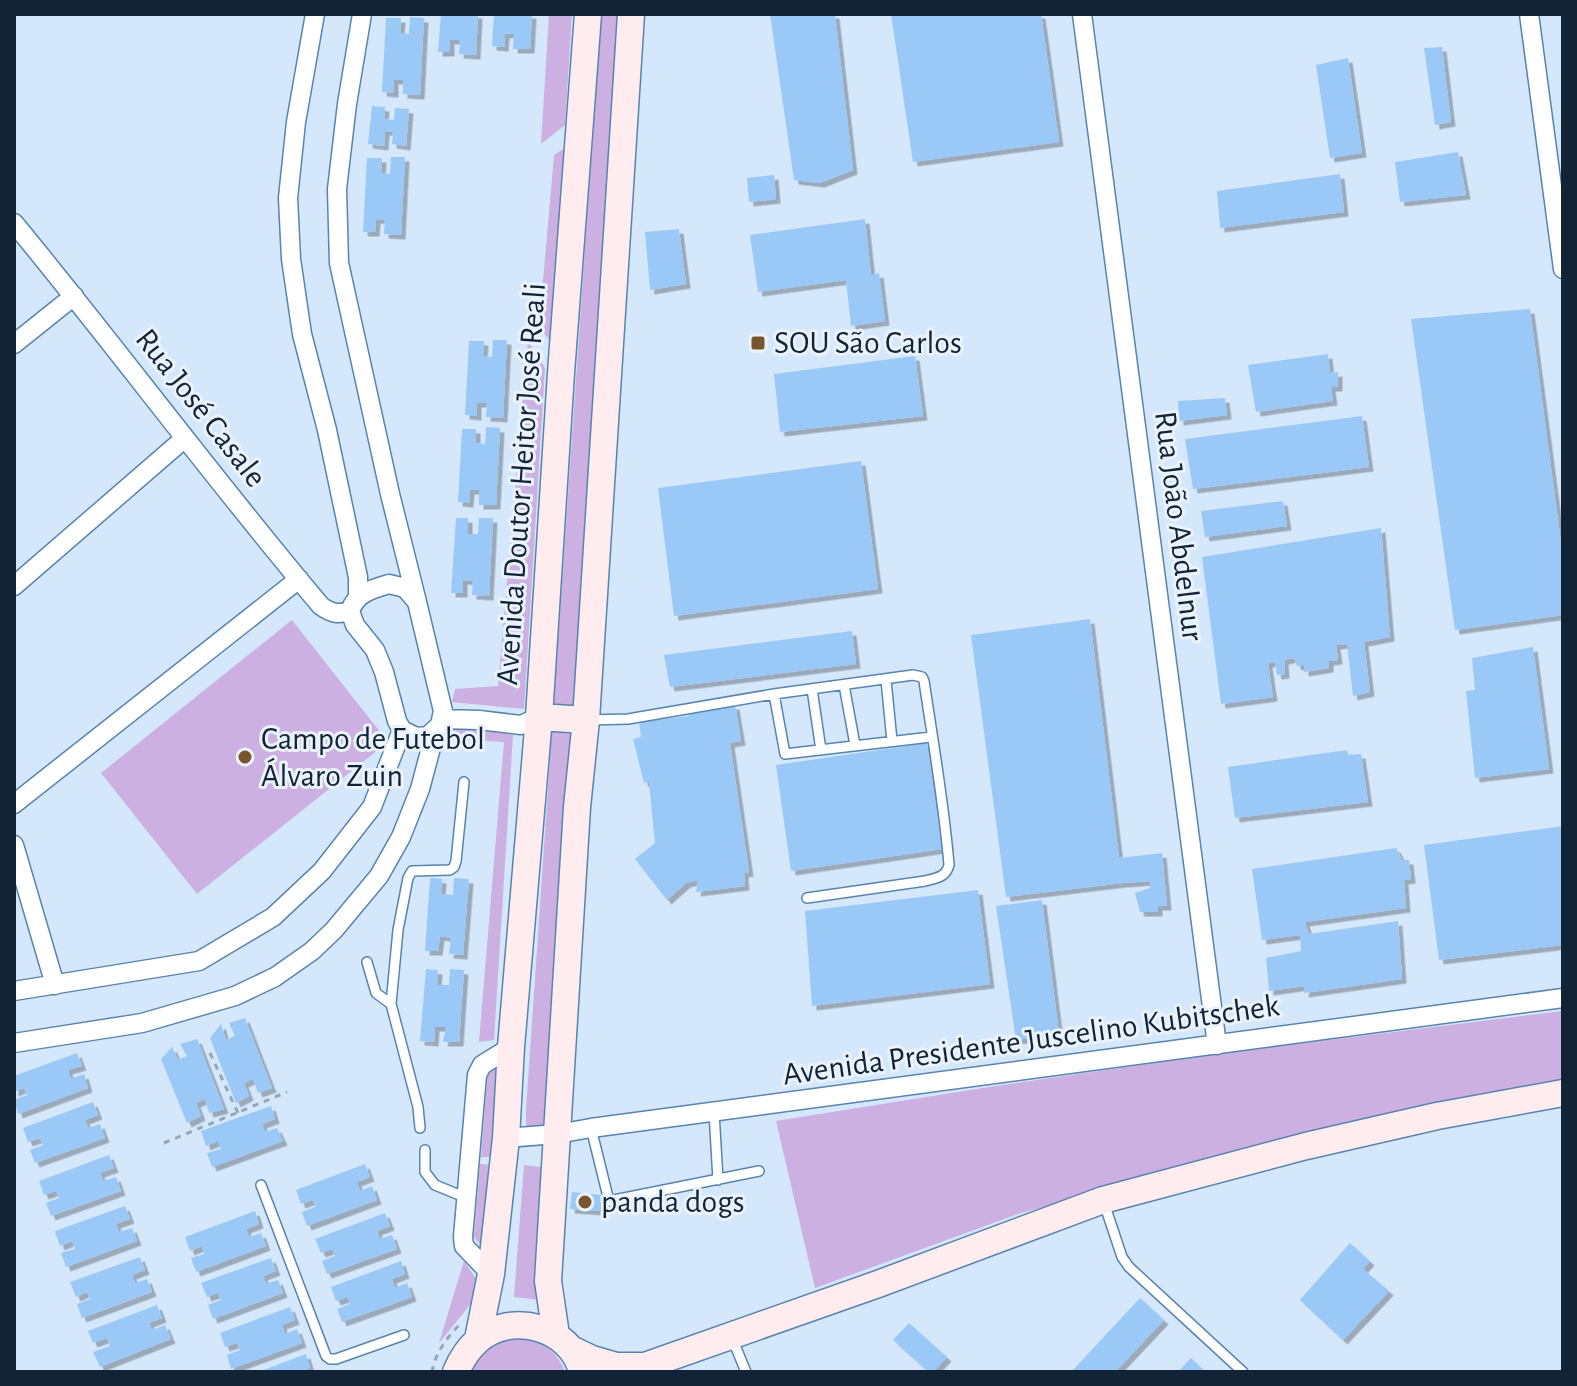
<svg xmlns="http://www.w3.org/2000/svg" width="1577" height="1386" font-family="'Alegreya Sans',sans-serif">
<defs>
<filter id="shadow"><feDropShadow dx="4.5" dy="4.5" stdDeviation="0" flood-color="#0004"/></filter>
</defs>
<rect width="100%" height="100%" fill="#d4e7fb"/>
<path fill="#cbb0e1" d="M549,14H572L565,125L541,144Z
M601,14H623L548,1123L526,1130V1110Z
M565,148L550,341L539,327L554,155Z
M528,341L545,368L524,709L452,702L455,689L498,686Z
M292,620L388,742L197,894L101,773Z
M446,724L513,735L494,1040L479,1042L504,742L439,738Z
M1563,1011V1084L1353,1126L1021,1213L815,1288L776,1121L989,1087L1223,1053Z
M498,1063L493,1157H481L488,1069Z
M480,1164L493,1165L485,1250L474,1237Z
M524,1165L549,1168L539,1300L514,1297Z
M464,1261L483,1289L439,1343Z
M521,1337C542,1342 558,1351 565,1372H468C481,1347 493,1339 521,1337Z"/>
<path fill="#9ac9f8" filter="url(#shadow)" d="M441,14H478L476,55L459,54L460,40H450V52H438Z
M494,14H532L530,49H513L514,34H505L504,47L492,46Z
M770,14H835L853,170L820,183L794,180Z
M891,14H1041L1059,142L913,162Z
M410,17L424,18L420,95L403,94V80H394V93L382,92L386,18H401L400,33L409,34Z
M1442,47L1451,122L1435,125L1424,48Z
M1348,58L1362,153L1330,158L1316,65Z
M372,106L385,107L384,119L394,120L395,108L409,109L406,146L392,144L393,132L385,131L384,146L368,144Z
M1458,152L1466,195L1400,202L1395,162Z
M391,157H405L401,235L384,234L385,220L376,219L375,232H363L367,158H382L381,173L390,174Z
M1340,174L1344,212L1220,228L1217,191Z
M774,175L776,199L749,202L747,178Z
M865,219L871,275L879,273L885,321L851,326L846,280L758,292L750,235Z
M679,229L686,284L650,290L645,232Z
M1530,309L1563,558V615L1455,630L1411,319Z
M493,340H507L503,418L486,417L487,403H477V416L465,415L469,341H484L483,356L492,357Z
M1328,354L1330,373L1338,372V387H1331L1333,401L1256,412L1248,365Z
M915,356L923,416L780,432L774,374Z
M1225,398L1227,415L1179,421L1178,401Z
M1362,416L1369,467L1193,489L1185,439Z
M486,427L500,428L496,505H479V490H470L469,503L458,502L462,429H476V443L485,444Z
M861,461L878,589L674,616L658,488Z
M1283,501L1287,526L1205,537L1201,511Z
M456,518H468V534H478L479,518H493L489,596L472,595L473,581L463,580V593H451Z
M1381,528L1390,637L1364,642L1370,692L1353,696L1347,644L1336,645L1338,660L1329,661V668L1304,672V665L1297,666L1294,658L1284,660L1285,674L1277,675L1275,662L1268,663L1273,697L1221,704L1202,557Z
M1090,619L1119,858L1162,853L1167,906H1158V912H1140L1135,893L1150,888L1151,881L1122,883L1006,897L971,635Z
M852,631L856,664L670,687L664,655Z
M1533,647L1549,769L1475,778L1466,691L1475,690L1472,658Z
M735,705L741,741L730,743L749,872L744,873L745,886L696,892L698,880L686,883L667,900L635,859L655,843L649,782L644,783L633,739L641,737L639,722L689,716L688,711Z
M927,743L942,849L791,871L776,765Z
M1347,750L1348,755L1361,754L1368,802L1235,818L1228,767Z
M1563,826V945L1439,960L1424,845Z
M1396,848L1402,860H1409L1411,879L1404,880L1406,908L1305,922L1309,934L1398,921L1402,979L1304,993L1305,986L1269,991L1266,958L1301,951L1300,935L1262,940L1252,869Z
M430,878L442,879L441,894L453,895L454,878L469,879L463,955L449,954L451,938L440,936L438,951H425Z
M978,890L990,984L812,1006L805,911Z
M1042,900L1059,1034L1016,1040L996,906Z
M426,969L438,970L437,985H449L450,969L464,970L459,1042H443L446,1027H435L434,1042L420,1041Z
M245,1018L272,1088L258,1093L253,1079L244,1083L249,1096L236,1103L210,1038L221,1024L226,1040L235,1036L229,1023Z
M197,1039L224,1109L209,1113L205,1099L196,1103L201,1116L187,1123L161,1059L172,1047L178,1060L187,1056L180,1044Z
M77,1053L82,1066L68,1070L71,1079L84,1074L88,1088L18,1114L14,1100L27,1095L24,1088L14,1092V1076Z
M93,1102L98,1115L85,1120L88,1128L100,1124L105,1138L35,1163L30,1150L43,1145L40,1138L28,1142L23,1128Z
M271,1106L275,1119L262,1124L265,1132L277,1128L283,1141L212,1167L207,1153L221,1149L218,1141L206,1146L201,1131Z
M109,1155L114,1168L100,1173L103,1181L116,1177L121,1191L51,1216L46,1203L59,1198L56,1191L44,1195L39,1181Z
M365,1164L370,1177L357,1182L360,1191L372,1186L377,1200L307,1226L302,1212L315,1207L313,1200L301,1204L296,1190Z
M572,1192L601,1195L599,1211L570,1209Z
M125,1206L130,1219L116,1224L119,1232L132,1228L137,1241L66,1267L61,1253L75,1249L72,1241L60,1246L55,1231Z
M255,1211L259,1224L246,1229L249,1237L261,1233L266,1246L196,1272L191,1258L204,1254L202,1246L190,1251L185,1237Z
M385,1213L390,1226L377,1231L380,1239L392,1235L397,1249L327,1274L322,1261L335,1256L332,1249L321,1253L315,1239Z
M1350,1243L1370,1261L1363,1269L1389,1291L1343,1340L1300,1300Z
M140,1257L145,1270L132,1275L135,1283L147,1279L152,1292L82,1318L77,1304L90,1299L87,1292L76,1297L70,1282Z
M271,1258L276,1271L263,1276L266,1284L278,1280L283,1293L213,1319L208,1305L221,1300L218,1293L207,1297L201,1283Z
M401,1261L405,1274L392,1279L395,1288L407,1283L412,1297L342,1322L337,1309L350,1304L348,1297L336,1301L331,1287Z
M1140,1298L1164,1320L1115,1372H1071Z
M157,1305L162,1318L149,1323L152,1330L165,1325L171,1339L100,1367L93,1352L110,1346L107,1338L93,1343L88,1331Z
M290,1307L295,1320L282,1325L285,1334L297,1329L302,1343L231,1369L227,1355L240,1350L237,1343L225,1347L220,1333Z
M909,1323L947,1357L933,1372H929L893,1340Z
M306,1354L310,1368L298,1372H258Z
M1191,1358L1205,1372H1178Z"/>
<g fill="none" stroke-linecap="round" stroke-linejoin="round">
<g stroke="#5884b0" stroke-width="12">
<path id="service" d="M886,680L892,741
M844,685L855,745
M812,689L821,750
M774,694L785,754L931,737
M586,720L628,719L774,694L913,675L922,677L924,681C933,742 944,803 949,865C946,877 937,878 925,881L807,898
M367,962L376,993L391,1004
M714,1112L718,1180
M420,1128L418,1107L391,1004L398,930L408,878L412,871L450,870L454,867L456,861L464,782
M591,1128L609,1201L759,1171
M425,1150V1172L435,1185L467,1198
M261,1185L326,1356L330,1359H336L404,1335
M1104,1203L1122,1257L1129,1267L1243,1372
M732,1338L746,1372"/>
</g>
<g stroke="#5884b0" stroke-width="21">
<path id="minor" d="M315,14L296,122L288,198L291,259L302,334L327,430L358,577V597
M362,14L347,104L337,189L339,263L390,494L417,602
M1082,14L1217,1045
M1529,14L1563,269
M14,223C118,349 215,481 321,606C331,613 338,615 350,611
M14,344L74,296
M389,584L405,588L417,602L443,711L440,725L428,736L416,737L402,730L397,721L384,672L375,650L355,625L350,611C356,593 372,589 389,584Z
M14,586L185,438
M442,719L479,720L521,725L539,717
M14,804L299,579
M14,845L55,985
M14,991L199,961L273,917L322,871L372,807L402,730
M14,1043L142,1023L235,996L275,977L312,951L334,930L379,876L401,837L420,789L436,729
M506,1138L557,1134L591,1128L1563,998
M491,1274L464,1246L463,1237L477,1075L482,1065L511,1047"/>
</g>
<g stroke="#5884b0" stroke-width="29">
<path id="secondary" d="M539,717L586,720
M556,1335L548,1281L577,807L586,720L631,14
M478,1339L491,1274L506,1138L511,1047L539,717L561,373L588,14
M571,1349L592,1359L616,1366H645
M456,1372C461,1360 467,1350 477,1341C510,1310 572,1327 582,1372
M636,1372L645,1366L878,1284L1103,1200L1306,1146L1437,1116L1563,1093"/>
</g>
<path stroke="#94a7ba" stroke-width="3" stroke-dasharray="6 6" stroke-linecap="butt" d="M210,1053L238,1113
M164,1143L287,1092
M432,1372C435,1353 447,1338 460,1324"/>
<use href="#service" stroke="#fff" stroke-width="9"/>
<use href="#minor" stroke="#fff" stroke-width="18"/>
<use href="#secondary" stroke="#feecee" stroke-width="26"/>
</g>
<g fill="#79572e" stroke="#eaf3fd" stroke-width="3">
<rect x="750" y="335" width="16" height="16" rx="4"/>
<circle cx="245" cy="757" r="8"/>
<circle cx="585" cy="1202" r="8"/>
</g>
<g text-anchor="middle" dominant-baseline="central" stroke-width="6" stroke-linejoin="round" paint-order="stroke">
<g font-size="32" fill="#112335" stroke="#eaf3fd" text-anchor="start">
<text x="774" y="343">SOU São Carlos</text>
<text x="261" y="739">Campo de Futebol<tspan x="261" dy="37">Álvaro Zuin</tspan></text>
<text x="601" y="1202">panda dogs</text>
</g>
<g font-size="32" fill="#112335" stroke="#eaf3fd">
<text transform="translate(201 408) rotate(52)">Rua José Casale</text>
<text transform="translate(521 484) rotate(-86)">Avenida Doutor Heitor José Reali</text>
<text transform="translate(1179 526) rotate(83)">Rua João Abdelnur</text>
<text transform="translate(1031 1040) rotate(-8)">Avenida Presidente Juscelino Kubitschek</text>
</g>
</g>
<rect width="1577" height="1386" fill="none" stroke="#112335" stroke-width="32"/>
</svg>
